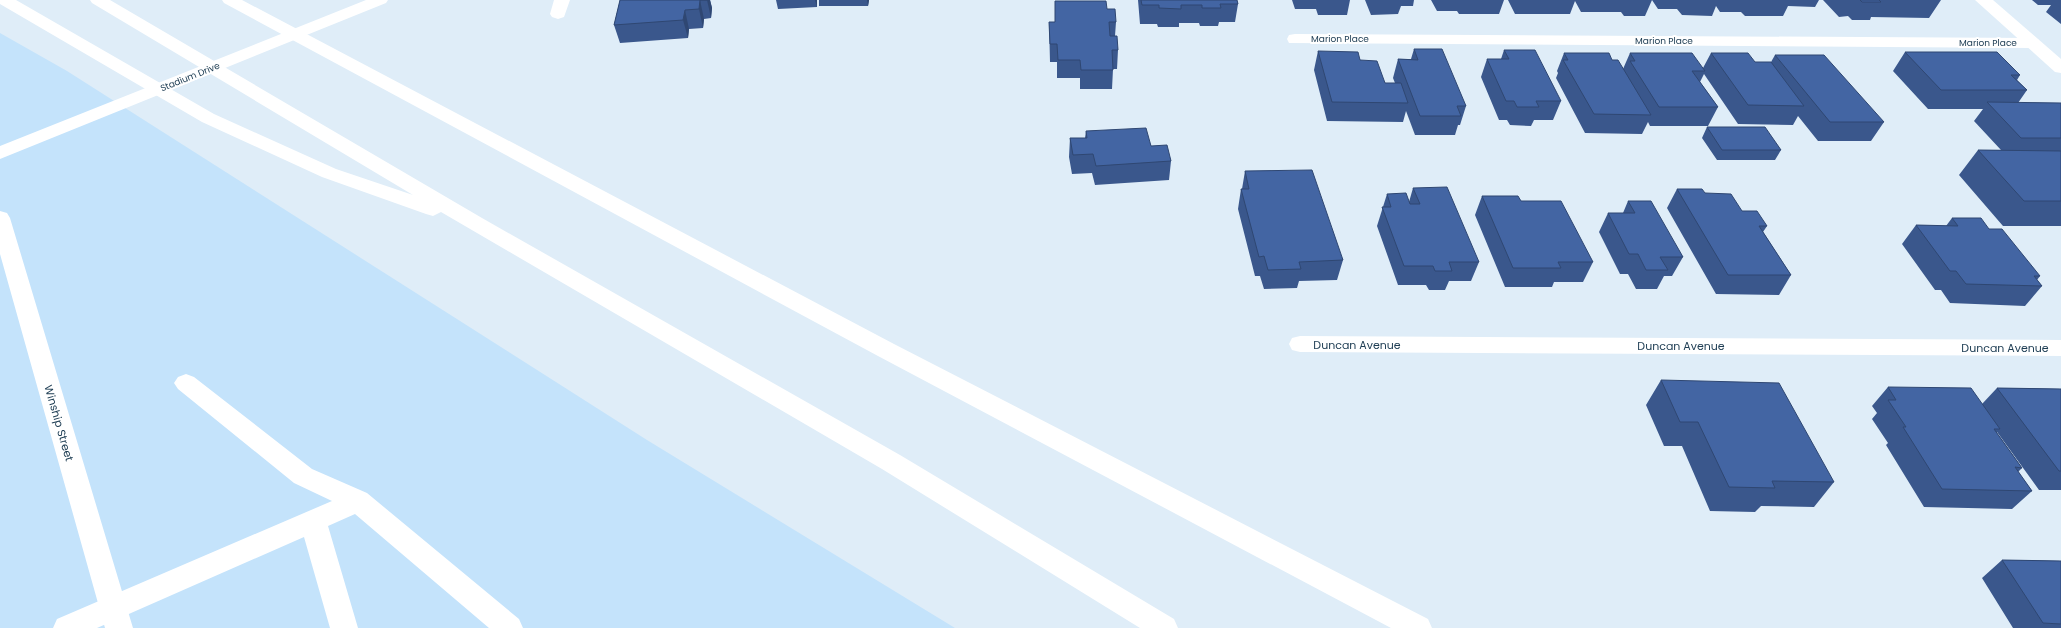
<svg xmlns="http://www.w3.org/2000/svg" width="2061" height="628" font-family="Poppins,sans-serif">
<rect width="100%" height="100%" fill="#dfedf8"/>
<path fill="#c4e3fb" d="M0,33L67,71L647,440L955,628H0Z"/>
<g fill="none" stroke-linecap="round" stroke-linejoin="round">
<path fill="#fff" fill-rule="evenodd" d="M186,374L194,377L312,469L367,493L519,619L523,628H489L355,514L328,526L358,628H330L304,537L97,628H53L57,619L332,501L294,483L178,389L174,383L178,377Z"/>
<path fill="#fff" fill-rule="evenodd" d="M366,0H388L386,3L0,159V146Z
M554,0H570L564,17L558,19L552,17L550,14Z
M1295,34L2032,38L2038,39L2040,43L2038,47L2032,48L1289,43L1287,39L1289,35Z
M0,211L7,213L10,218L133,628H105L0,254Z
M1300,336L2061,340V356L1300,352L1292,350L1289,344L1292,338Z"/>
<path fill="#fff" fill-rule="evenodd" d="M1975,0H1993L2061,59V73L2055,72Z"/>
<path fill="#fff" fill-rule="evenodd" d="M0,0H16L214,114L336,169L413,195L92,3L90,0H110L482,218L900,455L1174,619L1178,628H1140L882,469L441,212L433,216L426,214L322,177L202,122L0,4Z
M222,0H242L894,344L1428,619L1432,628H1391L878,356L224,3Z"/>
</g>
<path fill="#3a578c" d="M620,0H710L712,8L711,18L704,19L703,28L689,29L688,38L620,43L614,25Z
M776,0H817V7L778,9Z
M819,0H869L868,6H819Z
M1138,0H1237L1238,4L1235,22H1219L1218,26H1200L1199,23H1179V27H1158L1157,24H1140Z
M1292,0H1350L1347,15H1318L1316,9H1295Z
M1365,0H1414L1413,6H1401L1398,14L1371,15Z
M1431,0H1504L1499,14H1459L1457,11H1437Z
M1508,0H1819L1815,7L1788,6L1783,16H1745L1741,12H1720L1716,6L1712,16L1682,15L1677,9H1658L1652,0L1645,16H1624L1621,12H1581L1575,1L1570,14H1515Z
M1823,0H1941L1929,18L1871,17L1870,20H1852L1848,16L1839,17Z
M2032,0H2061V24L2046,12L2051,5H2038Z
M1055,1L1107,9L1116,22L1115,36L1118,50L1117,69H1113L1112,89H1080V78H1057V62H1050L1049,22H1055Z
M1414,49L1466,106L1460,125H1458L1455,135H1415L1406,111L1403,122L1327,121L1314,70L1318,51L1360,60L1385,83H1395L1393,78L1398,59H1411Z
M1504,50L1561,101L1553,120H1534L1531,126L1510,125L1507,120H1499L1481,77L1487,59H1501Z
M1905,52L2020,75L2017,80L2027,90L2018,103H2061V226H2003L1959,175L1978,150H2001L1974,121L1983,109H1928L1893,71Z
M1564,53L1612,60L1623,69L1630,53L1703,68L1711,53L1755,62H1771L1775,55L1884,122L1871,141H1818L1798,116L1793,125L1738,124L1704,74L1700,82L1718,107L1708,126H1650L1648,122L1642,134L1585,133L1556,78L1558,73L1557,71Z
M1707,127L1781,150L1775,160H1717L1702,138Z
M1086,131L1151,146L1171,161L1169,180L1095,185L1092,173L1072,174L1069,157L1070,138H1085Z
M1245,171L1343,260L1337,280L1299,281L1297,288L1264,289L1260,276H1255L1238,209L1241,189H1242Z
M1413,188L1479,262L1471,281H1449L1445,290H1429L1426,285H1398L1377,226L1387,194L1409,202Z
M1677,189L1705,193L1742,211L1767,226L1763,232L1791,275L1779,295L1716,294L1667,208Z
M1482,196L1521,201L1593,262L1583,282H1554L1552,287H1505L1475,215Z
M1628,201L1683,257L1672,276H1664L1657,289H1636L1628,274H1620L1599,232L1608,213H1623Z
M1952,218L1989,229L2040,276L2037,280L2042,286L2025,306L1950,303L1941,290H1935L1902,244L1916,225L1946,226Z
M1661,380L1834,482L1814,507L1761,506L1755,512L1710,511L1682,446H1664L1646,405Z
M1888,387L1982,404L1997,388L2061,389V490H2039L1997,432V433L2022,468L2018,472L2032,491L2012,509L1924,507L1886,445L1888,443L1872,419L1877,413L1872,406Z
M2002,560L2061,561V628H2013L1982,578Z"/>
<path fill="#2f4772" d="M700,0L704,19L703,28L699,9Z
M707,0H710L712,8L711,18Z
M815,0H817V7Z
M867,0H869L868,6Z
M685,10L689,29L688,38L683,20Z"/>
<path fill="#4365a3" stroke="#2f4772" d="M620,0H707H700L699,9L685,10L683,20L614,25Z
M1141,0H1237L1238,4H1220L1221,8H1202V5H1181V9L1159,8V5H1142Z
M1860,0H1879L1881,2H1862Z
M1055,1H1106L1107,9H1115L1116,22H1109L1110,36H1117L1118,50H1112L1113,70H1081L1080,60H1058L1057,44H1050L1049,22H1055Z
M1414,49H1442L1466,106H1457L1461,116H1420L1398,59L1418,60Z
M1504,50H1535L1561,101H1536L1539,107H1517L1514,101H1506L1487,59H1509Z
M1318,51L1358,52L1360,60L1377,61L1385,83H1401L1408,103L1332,102Z
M1905,52H1997L2020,75H2011L2027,90H1941Z
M1564,53H1609L1612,60H1618L1651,115L1594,114L1563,60H1568Z
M1630,53H1692L1705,71H1692L1718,107H1659L1630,61H1635Z
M1711,53H1748L1755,62H1771L1804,106L1748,105Z
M1775,55H1824L1884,122H1830Z
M1987,102L2061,103V138H2021Z
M1707,127H1765L1781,150H1722Z
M1146,128L1151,146L1167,145L1171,161L1096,166L1093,154L1073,155L1070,138H1087L1086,131Z
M1978,150L2061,151V201H2024Z
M1312,170L1343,260L1299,262L1301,269L1268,270L1264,256L1259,257L1241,189H1249L1245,171Z
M1447,187L1479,262H1449L1452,271H1435L1433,266H1404L1382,207H1391L1387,194L1406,193L1410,204H1420L1413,188Z
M1677,189H1702L1705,193L1731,194L1742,211H1757L1767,226H1759L1791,275H1728Z
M1482,196H1518L1521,201H1561L1593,262H1558L1561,268H1513Z
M1628,201H1651L1683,257H1660L1668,270H1646L1638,254H1629L1608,213H1635Z
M1952,218H1981L1989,229H2002L2040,276H2034L2042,286L1966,284L1956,271H1950L1916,225L1958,226Z
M1661,380L1779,383L1834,482L1772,481L1775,488L1729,487L1698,422H1680Z
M1888,387L1971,388L2000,429H1994L2022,468L2015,467L2032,491L1942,489L1903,427H1906L1888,400H1896Z
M1997,388L2061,389V471H2059Z
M2002,560L2061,561V624L2043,623Z"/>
<g text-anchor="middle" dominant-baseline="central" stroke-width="4" stroke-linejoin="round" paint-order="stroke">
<g font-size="9" fill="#203f55" stroke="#fff">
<text x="1340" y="39">Marion Place</text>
<text x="1664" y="41">Marion Place</text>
<text x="1988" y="43">Marion Place</text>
<text transform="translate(190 77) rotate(-22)">Stadium Drive</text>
</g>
<g font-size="11" fill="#203f55" stroke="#fff">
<text x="1357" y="345">Duncan Avenue</text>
<text x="1681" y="346">Duncan Avenue</text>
<text x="2005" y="348">Duncan Avenue</text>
<text transform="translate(59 423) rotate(74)">Winship Street</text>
</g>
</g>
</svg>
